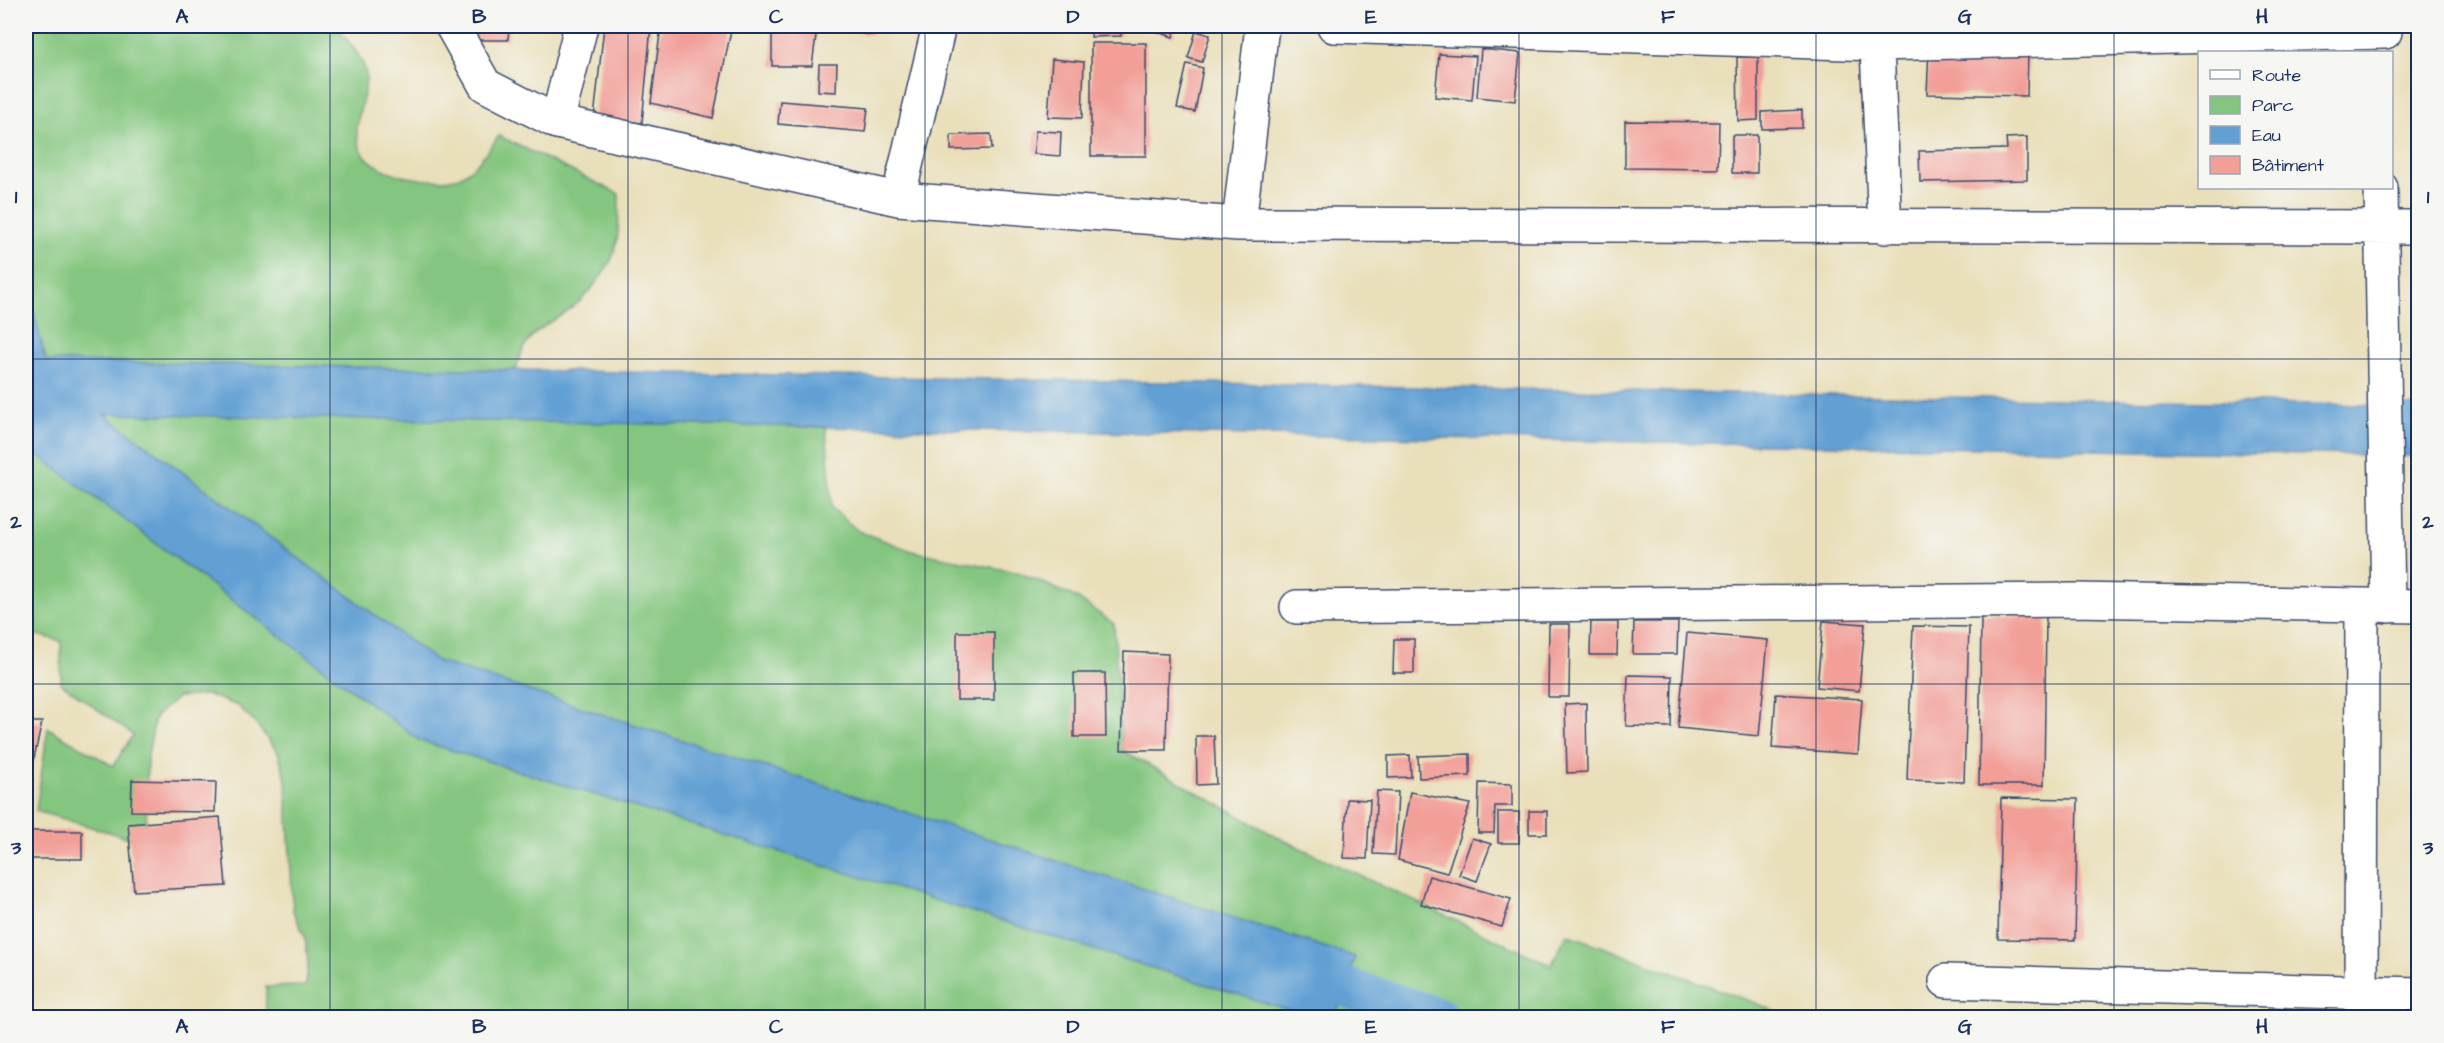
<svg xmlns="http://www.w3.org/2000/svg" width="2444" height="1043" font-family="'Architects Daughter',sans-serif">
<rect width="100%" height="100%" fill="#f6f6f2"/>
<filter id="ink" filterUnits="userSpaceOnUse"><feTurbulence type="fractalNoise" baseFrequency=".0167" numOctaves="2"/><feDisplacementMap in="SourceGraphic" scale="12" xChannelSelector="R" yChannelSelector="G"/><feConvolveMatrix kernelMatrix="1 2 1 2 8 2 1 2 1" color-interpolation-filters="sRGB"/></filter>
<filter id="wash" filterUnits="userSpaceOnUse"><feTurbulence type="fractalNoise" baseFrequency=".008" numOctaves="4" result="noise"/><feDisplacementMap in="SourceGraphic" scale="24" xChannelSelector="R" yChannelSelector="G"/><feGaussianBlur stdDeviation="1.35" result="paint"/><feColorMatrix in="noise" values="0 0 0 0 0 0 0 0 0 0 0 0 0 0 0 0 0 1.4 0 .05"/><feComposite in="paint" operator="in"/></filter>
<g filter="url(#wash)">
<rect width="100%" height="100%" fill="#e9dfba"/>
<path fill="#84c67f" stroke="#507a6e" stroke-width="1.5" d="M26,26H336C346,39 366,59 366,77C366,104 348,127 363,153C377,176 439,187 461,176C477,167 488,150 499,136L619,194C618,215 621,243 610,262C603,275 590,292 579,302C549,329 526,325 516,370L46,361L26,282Z
M103,413L826,427L832,508L858,531L912,551L1020,573L1075,597L1114,624L1122,750L1275,836L1551,965L1567,934L1758,1004L1788,1017H1335L1355,957L437,661Z
M26,446L419,740L1311,1017H266V987L306,986L308,962L305,937L293,911L286,780L278,752L255,723L238,706L208,695L178,697L155,717L147,760L146,843L36,811L48,728L113,766L133,735L61,683V641L26,632Z"/>
<path fill="#62a0d4" stroke="#3e6899" stroke-width="1.5" d="M26,282L46,361L2418,406V456L104,414L437,661L1355,957L1335,1017H1311L419,740L26,446Z"/>
<g fill="none" stroke-linecap="round" stroke-linejoin="round">
<path stroke="#62a0d4" stroke-width="40" d="M1291,970L1440,1018"/>
</g>
<g id="blocks">
<path fill="#f29f98" d="M468,26H509L508,40H468Z
M604,26H651L642,123L594,118Z
M661,26H732L713,118L651,103Z
M826,26H873L871,35Z
M1091,26H1120L1121,36L1091,37Z
M1139,26H1177L1173,37Z
M772,28H817L812,66H772Z
M1196,31L1210,35L1202,62L1188,58Z
M1091,43H1146V156H1091Z
M1929,47L2028,49L2027,96L1927,94Z
M1481,49L1520,53L1515,101L1477,97Z
M1439,54L1476,56L1472,100L1435,97Z
M1737,57H1758V120L1738,121Z
M1052,59L1084,62L1082,118L1048,117Z
M819,64H837L836,92L818,91Z
M1187,64L1203,68L1195,112L1177,108Z
M780,101L868,108L865,132L778,124Z
M1802,110V128L1762,129V112Z
M1625,121L1719,122L1718,169L1625,168Z
M1035,131L1061,132L1060,156L1034,154Z
M991,134L992,149L951,150V135Z
M1732,135H1757V173H1732Z
M2027,137V180L1920,182L1919,151L2007,149L2006,138Z
M1981,615L2046,616L2044,785H1979Z
M1823,621L1865,624L1859,691L1817,687Z
M1591,622H1618L1617,655H1590Z
M1634,622H1678L1677,654H1633Z
M1549,624H1570L1569,697H1548Z
M1913,626L1969,627L1964,782L1907,780Z
M957,632H994V700H957Z
M1687,633L1768,640L1759,736L1678,728Z
M1394,639H1414V673H1393Z
M1124,652L1168,654L1166,750H1121Z
M1074,673H1105L1106,737H1074Z
M1628,675L1672,676L1671,727L1626,726Z
M1776,694L1862,699L1858,754L1772,748Z
M1586,703L1587,772L1567,773L1565,704Z
M26,722H42L26,794Z
M1196,736H1214L1216,784L1197,785Z
M1470,754V776L1419,778L1418,756Z
M1410,755L1411,777L1388,778V756Z
M132,780L216,782L215,812L131,811Z
M1479,783L1512,784V806H1495L1494,833H1478Z
M1377,791L1398,792L1395,855L1373,854Z
M1410,792L1470,804L1447,873L1398,860Z
M2001,798L2078,799L2075,940L1998,939Z
M1347,799L1370,800L1367,859L1344,858Z
M1529,811H1547V834H1529Z
M1498,812H1519V843H1498Z
M220,817L226,886L134,891L128,824Z
M26,831H82V859H26Z
M1472,838L1491,844L1477,881L1459,875Z
M1429,876L1511,899L1502,927L1421,904Z"/>
</g>
</g>
<g filter="url(#ink)">
<use href="#blocks" fill-opacity="0" stroke="#3a496c" stroke-width="1.5"/>
<g fill="none" stroke-linecap="round" stroke-linejoin="round">
<g stroke="#3a496c" stroke-width="36">
<path id="minor" d="M452,26L485,85L557,122L898,199L1239,224L2418,227
M1334,26L1876,44L2385,32
M1876,26L1885,227
M557,122L581,26
M2381,188L2388,606
M898,199L939,26
M1239,224L1262,26
M1946,981L2418,994
M2361,1018L2362,606"/>
</g>
<g stroke="#3a496c" stroke-width="36">
<path id="tertiary" d="M1297,607L2073,600L2418,606"/>
</g>
<use href="#minor" stroke="#fff" stroke-width="33"/>
<use href="#tertiary" stroke="#fff" stroke-width="33"/>
</g>
</g>
<path fill="none" stroke="#1b2f5e" stroke-width="1.5" stroke-opacity="0.55" d="M330,26V1018M628,26V1018M925,26V1018M1222,26V1018M1519,26V1018M1816,26V1018M2114,26V1018M26,359H2418M26,684H2418"/>
<rect width="2444" height="1043" fill="none" stroke="#f6f6f2" stroke-width="66"/>
<rect x="2198" y="51" width="195" height="138" fill="#f6f6f2" stroke="#9ea6b7" stroke-width="1.5"/>
<rect x="2210" y="70" width="30" height="9" fill="#ffffff" stroke="#9ea6b7" stroke-width="1.5"/>
<text x="2252" y="81" font-size="18" fill="#1b2f5e">Route</text>
<rect x="2210" y="96" width="30" height="18" fill="#84c67f" stroke="#9ea6b7" stroke-width="1.5"/>
<text x="2252" y="111" font-size="18" fill="#1b2f5e">Parc</text>
<rect x="2210" y="126" width="30" height="18" fill="#62a0d4" stroke="#9ea6b7" stroke-width="1.5"/>
<text x="2252" y="141" font-size="18" fill="#1b2f5e">Eau</text>
<rect x="2210" y="156" width="30" height="18" fill="#f29f98" stroke="#9ea6b7" stroke-width="1.5"/>
<text x="2252" y="171" font-size="18" fill="#1b2f5e">Bâtiment</text>
<rect x="33" y="33" width="2378" height="977" fill="none" stroke="#1b2f5e" stroke-width="2"/>
<g font-size="20" text-anchor="middle" font-weight="bold" fill="#1b2f5e">
<text x="182" y="23">A</text>
<text x="479" y="23">B</text>
<text x="776" y="23">C</text>
<text x="1073" y="23">D</text>
<text x="1371" y="23">E</text>
<text x="1668" y="23">F</text>
<text x="1965" y="23">G</text>
<text x="2262" y="23">H</text>
<text x="16" y="203">1</text>
<text x="2428" y="203">1</text>
<text x="16" y="528">2</text>
<text x="2428" y="528">2</text>
<text x="16" y="854">3</text>
<text x="2428" y="854">3</text>
<text x="182" y="1033">A</text>
<text x="479" y="1033">B</text>
<text x="776" y="1033">C</text>
<text x="1073" y="1033">D</text>
<text x="1371" y="1033">E</text>
<text x="1668" y="1033">F</text>
<text x="1965" y="1033">G</text>
<text x="2262" y="1033">H</text>
</g>
</svg>
